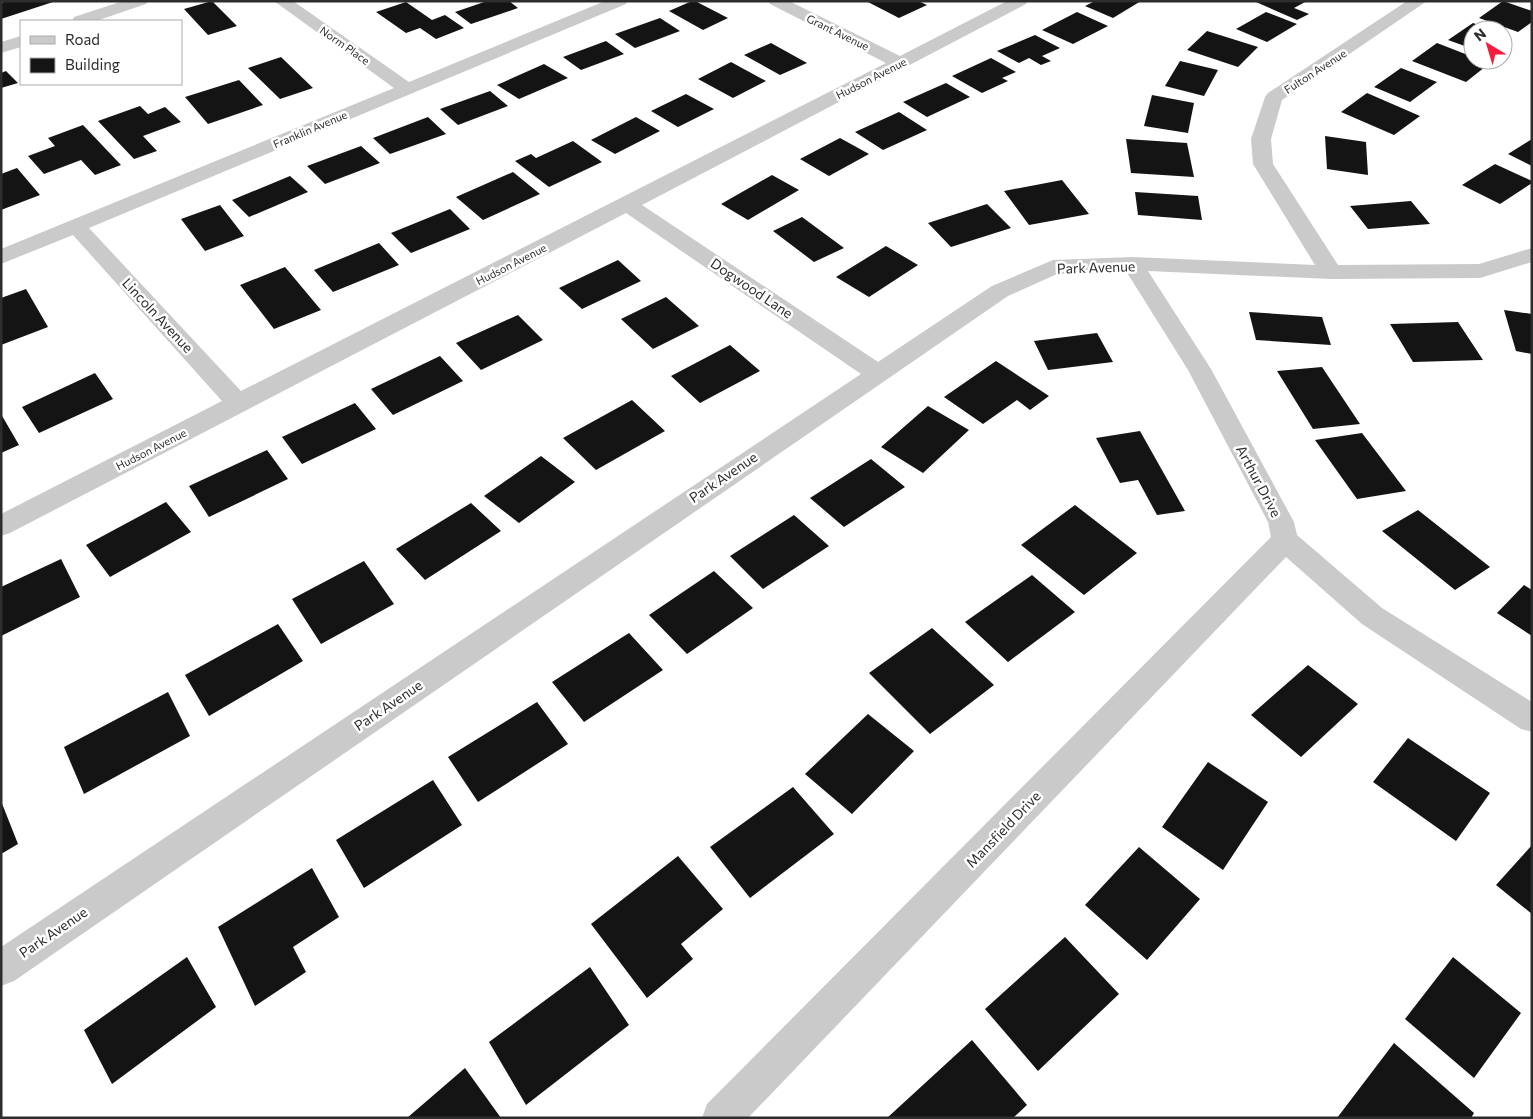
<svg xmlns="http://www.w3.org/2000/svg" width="1533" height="1119" font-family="Commissioner,sans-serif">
<rect width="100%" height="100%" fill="#fff"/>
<path fill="#141414" d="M7,1H53V2L1,19V3Z
M212,1L237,26L208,35L184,9Z
M487,1H509L518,8L471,24L455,12Z
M692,1H695L728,18L703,30L669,11Z
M866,1H918L927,5L899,18Z
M1095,1H1141L1113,18L1085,6Z
M1258,1H1307L1294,8L1309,14L1297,20L1256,2Z
M1503,1L1532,11V22L1518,32L1479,18Z
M406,2L432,20L445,15L464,28L436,39L420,28L406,33L376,12Z
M1077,12L1108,26L1073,44L1042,30Z
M1266,12L1297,24L1267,42L1236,29Z
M660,18L680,31L635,48L615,34Z
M1473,23L1492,30H1473V49L1448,40Z
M1207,31L1258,47L1238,67L1187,50Z
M1035,35L1060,48L1042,56L1051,61L1041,65L1029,58L1019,63L997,51Z
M606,41L624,54L581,70L563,57Z
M771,43L807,63L780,75L744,55Z
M1437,43L1473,57V60H1482L1490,63L1466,82L1412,61Z
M281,57L313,88L280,99L248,68Z
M991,58L1016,72L1002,78L1008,81L982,93L952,76Z
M1180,61L1218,70L1204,96L1165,86Z
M731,62L766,81L733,98L698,79Z
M544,64L568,78L519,99L497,85Z
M1401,68L1437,82L1410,102L1374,87Z
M6,71L18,83L1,88V73Z
M239,80L263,105L208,124L185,97Z
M946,83L970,97L927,117L903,102Z
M490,91L508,106L458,125L440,109Z
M1367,93L1420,116L1394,135L1341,112Z
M686,94L714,109L678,127L651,111Z
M1152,95L1194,103L1188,133L1144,126Z
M140,106L148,114L165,107L181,122L143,136L157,151L134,159L98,121Z
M899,112L927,130L883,150L855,132Z
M428,117L446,134L390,154L373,138Z
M636,117L660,131L615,154L591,140Z
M83,125L121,165L95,175L81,160L44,174L28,156L55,146L48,138Z
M1325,136L1366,142L1368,175L1327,169Z
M840,138L869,154L829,176L800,159Z
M1126,139L1187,143L1194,177L1131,173Z
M1532,139V166L1508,154Z
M573,141L602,162L549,187L515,161L531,154L536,158Z
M361,146L380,163L325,184L307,166Z
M1495,164L1532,181V183L1500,204L1462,185Z
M17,168L40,195L1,210V174Z
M513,172L540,194L483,220L456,197Z
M772,175L799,190L748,220L721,204Z
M290,176L308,192L249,217L232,200Z
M1062,180L1089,214L1029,225L1004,191Z
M1135,192L1198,196L1202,220L1138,215Z
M1411,201L1430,224L1368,229L1350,206Z
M987,204L1011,228L951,247L928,223Z
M220,205L244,236L205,251L181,219Z
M450,209L470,229L411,253L391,233Z
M802,217L844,248L814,262L773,231Z
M379,243L399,265L333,292L314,270Z
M886,246L918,265L869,297L836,277Z
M618,260L641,281L582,309L559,288Z
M285,267L321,310L274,329L240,285Z
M26,289L48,327L1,345V298Z
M666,297L699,326L653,349L621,319Z
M1504,310L1532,314V354L1516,351Z
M1249,312L1322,317L1331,345L1256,340Z
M518,315L543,340L481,370L456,343Z
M1458,322L1483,360L1413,362L1390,324Z
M1097,333L1113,362L1048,370L1034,341Z
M730,345L760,371L700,403L671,376Z
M440,356L463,381L393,415L371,389Z
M996,361L1049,396L1030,410L1017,400L983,424L944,397Z
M1322,367L1360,424L1313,429L1277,371Z
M95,373L113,399L39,433L22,407Z
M632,400L665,431L596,470L563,438Z
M355,403L376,429L302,464L282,437Z
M928,406L969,430L923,473L881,447Z
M1,414L19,445L1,453Z
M1140,431L1185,511L1157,515L1138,480L1120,483L1096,438Z
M1362,433L1406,491L1357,499L1315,440Z
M267,450L288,479L209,517L189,486Z
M541,456L575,482L519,523L484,496Z
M871,459L905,487L844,527L810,498Z
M166,502L191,532L110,577L86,545Z
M471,503L501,531L425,580L396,549Z
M1075,505L1137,553L1084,595L1021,545Z
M1418,510L1490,567L1455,590L1382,531Z
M794,515L829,546L763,589L730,556Z
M61,559L80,597L1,636V587Z
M364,561L394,604L321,644L292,599Z
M714,571L753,608L687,654L649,615Z
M1032,575L1075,612L1008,662L965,622Z
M1524,585L1532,590V636L1497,613Z
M278,624L303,661L209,716L185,675Z
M932,628L994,685L930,734L869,673Z
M629,633L663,670L584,722L552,682Z
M1308,665L1358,704L1301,757L1251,715Z
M168,692L190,736L84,794L64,747Z
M537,702L568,744L478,802L448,757Z
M868,714L914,751L852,814L805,774Z
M1408,738L1490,793L1456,841L1373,782Z
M1208,762L1268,802L1223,870L1162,827Z
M433,780L462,825L364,888L336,840Z
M793,787L834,834L750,898L710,847Z
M1,801L18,844L1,854Z
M1532,845V914L1496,885Z
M1139,847L1200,899L1147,960L1085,905Z
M678,856L723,909L681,944L693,959L647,998L591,924Z
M312,868L339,917L293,947L306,972L255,1006L218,927Z
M1065,937L1119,994L1038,1071L985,1009Z
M187,957L216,1007L112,1084L84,1030Z
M1453,957L1521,1013L1474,1078L1405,1019Z
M590,967L629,1025L526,1105L489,1042Z
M972,1040L1027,1105L1013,1118H887Z
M1394,1043L1474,1113L1471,1118H1337Z
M465,1068L501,1118H407Z"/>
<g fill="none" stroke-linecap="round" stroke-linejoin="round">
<path fill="#cacaca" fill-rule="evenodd" d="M123,1H148L146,4L96,21H72L74,17Z
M274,1H293L409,82L605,1H628L626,4L89,228L241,391L886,63L770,4L768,1H789L900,56L1007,1H1028L1026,4L642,205L878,362L992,286L1053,260L1132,257L1315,265L1253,164L1251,139L1265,97L1268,93L1407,1H1427L1282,100L1271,139L1273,164L1338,265L1479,264L1532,248V262L1480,278L1331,279L1148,271L1211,369L1294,522L1297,535L1382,608L1532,702V732L1521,729L1362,624L1286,557L748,1118H702L707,1104L1271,537L1268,522L1188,370L1126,271L1057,274L1008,296L14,981L1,986V947L861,374L626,213L10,533L1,536V514L222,401L73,235L1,264V249L394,88Z
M21,36V47L1,53V42Z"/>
</g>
<g text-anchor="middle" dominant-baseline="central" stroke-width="5" stroke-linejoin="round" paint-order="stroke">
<g font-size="11" fill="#2d2d2d" stroke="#fff">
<text transform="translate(838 32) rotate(26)">Grant Avenue</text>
<text transform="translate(345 45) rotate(35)">Norm Place</text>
<text transform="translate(1315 71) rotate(-33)">Fulton Avenue</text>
<text transform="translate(871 78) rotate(-27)">Hudson Avenue</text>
<text transform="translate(310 129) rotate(-23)">Franklin Avenue</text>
<text transform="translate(511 264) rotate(-27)">Hudson Avenue</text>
<text transform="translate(151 449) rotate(-27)">Hudson Avenue</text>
</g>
<g font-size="14" fill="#2d2d2d" stroke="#fff">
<text transform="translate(1096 267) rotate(-2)">Park Avenue</text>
<text transform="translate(752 288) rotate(34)">Dogwood Lane</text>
<text transform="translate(158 315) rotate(47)">Lincoln Avenue</text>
<text transform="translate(723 477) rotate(-34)">Park Avenue</text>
<text transform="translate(1259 481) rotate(62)">Arthur Drive</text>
<text transform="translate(388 705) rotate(-34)">Park Avenue</text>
<text transform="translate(1003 829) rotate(-46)">Mansfield Drive</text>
<text transform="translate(53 932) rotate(-34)">Park Avenue</text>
</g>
</g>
<rect width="1533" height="1119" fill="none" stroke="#2d2d2d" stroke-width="5"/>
<rect x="20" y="20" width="162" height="65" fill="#ffffff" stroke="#ababab"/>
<rect x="30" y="36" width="25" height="8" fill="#cacaca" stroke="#ababab"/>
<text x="65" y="45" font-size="15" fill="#2d2d2d">Road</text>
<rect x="30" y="58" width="25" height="15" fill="#141414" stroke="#ababab"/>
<text x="65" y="70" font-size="15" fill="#2d2d2d">Building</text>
<g transform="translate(1488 45) rotate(322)"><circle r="24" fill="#ffffff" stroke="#ababab"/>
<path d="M0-4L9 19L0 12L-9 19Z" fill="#f61d3c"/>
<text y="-8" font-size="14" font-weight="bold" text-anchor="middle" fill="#2d2d2d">N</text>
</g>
</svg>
